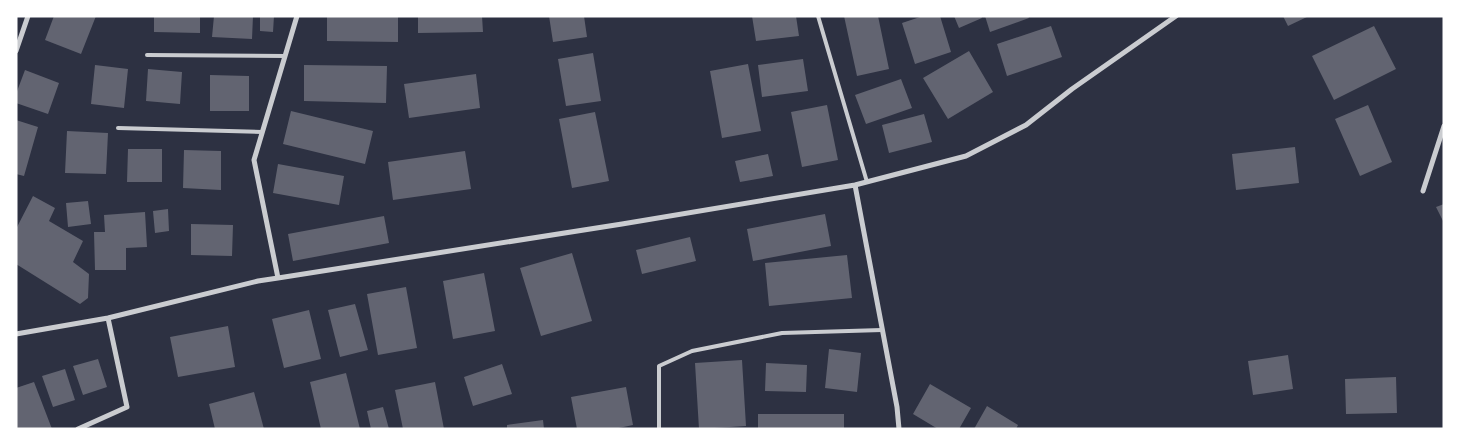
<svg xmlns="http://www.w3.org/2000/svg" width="1460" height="445" font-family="'DM Sans',sans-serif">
<rect width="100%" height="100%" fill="#2d3142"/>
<path fill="#626471" d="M54,16H96L81,54L45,40Z
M154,16H200V33L154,32Z
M214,16H253L252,39L212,37Z
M260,16H274L273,32L260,31Z
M327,16H398V42L327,41Z
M418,16H482L483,32L418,33Z
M549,16H584L587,37L553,42Z
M752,16H796L799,36L756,41Z
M844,16H878L889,69L857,76Z
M923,16H940L951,52L915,64L902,23Z
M954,16H981L982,18L959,28Z
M985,16H1028L1029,18L990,32Z
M1283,16H1309L1288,26Z
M1051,26L1062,57L1007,76L997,44Z
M1374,26L1396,69L1334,100L1312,56Z
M969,51L993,92L948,119L923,78Z
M593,53L601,101L566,106L558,59Z
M803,59L808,91L762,97L758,65Z
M748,64L761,131L722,138L710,71Z
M95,65L128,69L124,108L91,104Z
M304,65L387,66L386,103L304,101Z
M148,69L182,72L180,104L146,101Z
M25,70L59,83L48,114L16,103V94Z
M476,74L480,108L409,118L404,84Z
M210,75L249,76V111H210Z
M901,79L912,108L866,124L855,95Z
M827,105L838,160L802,167L791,112Z
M1368,105L1392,162L1360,176L1335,119Z
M291,111L373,131L365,164L283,144Z
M595,112L609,181L572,188L559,119Z
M924,114L932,142L889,153L882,125Z
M16,120L38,127L24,176L16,174Z
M67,131L108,133L106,174L65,173Z
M1295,147L1299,183L1236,190L1232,154Z
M128,149H162V182H127Z
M184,150L221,151V190L183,188Z
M465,151L471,189L393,200L388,162Z
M768,154L773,176L740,182L735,161Z
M278,164L344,176L339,205L273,193Z
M33,196L55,208L49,221L83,241L73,262L89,274L88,298L80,304L16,264V229Z
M88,201L91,224L68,227L66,203Z
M1444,204V223L1436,207Z
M168,209L169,231L155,233L153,211Z
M145,212L147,247L126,248V270H95L94,232H105L104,215Z
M825,214L831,246L753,261L747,229Z
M384,216L389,243L293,261L288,234Z
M191,224L233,225L232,256L191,255Z
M690,237L696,261L642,274L636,250Z
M572,253L592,321L541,336L520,268Z
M847,255L852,298L769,306L765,263Z
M484,273L495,331L453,339L443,281Z
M406,287L417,348L378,355L367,294Z
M355,304L368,350L340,357L328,310Z
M309,310L321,359L284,368L272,319Z
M228,326L235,367L178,377L170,337Z
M829,349L861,353L857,392L825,388Z
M1288,355L1293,389L1253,395L1248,361Z
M98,359L107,387L83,395L73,366Z
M742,360L746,426L699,429L695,363Z
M766,363L807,365L806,392L765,391Z
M502,364L512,394L473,406L464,377Z
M65,369L75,400L53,407L42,376Z
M346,373L360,429H321L310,382Z
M1396,377L1397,413L1346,414L1345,379Z
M34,382L52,429H16V388Z
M435,382L444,429H403L395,390Z
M930,384L971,408L959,429H938L913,414Z
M626,387L633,425L614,429H577L571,397Z
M254,392L264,429H215L209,404Z
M987,406L1018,425L1016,429H974Z
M383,407L389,429H371L367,411Z
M758,414H844V429H758Z
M543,420L544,429H507V425Z"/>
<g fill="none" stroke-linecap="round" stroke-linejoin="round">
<path stroke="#caccd0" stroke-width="4" d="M818,16L867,182
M147,55L285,56
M118,128L262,132
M659,429V366L692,351L782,333L882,330"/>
<path stroke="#caccd0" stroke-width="5" d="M16,51L28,16
M855,185L897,407L899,429
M1423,191L1444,126
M278,278L254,160L297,16
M16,334L108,318L258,281L278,278L622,224L855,185L966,156L1026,125L1072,89L1176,16
M78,429L127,407L108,318"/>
</g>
<rect width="1460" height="445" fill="none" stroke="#ffffff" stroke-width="35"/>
</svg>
